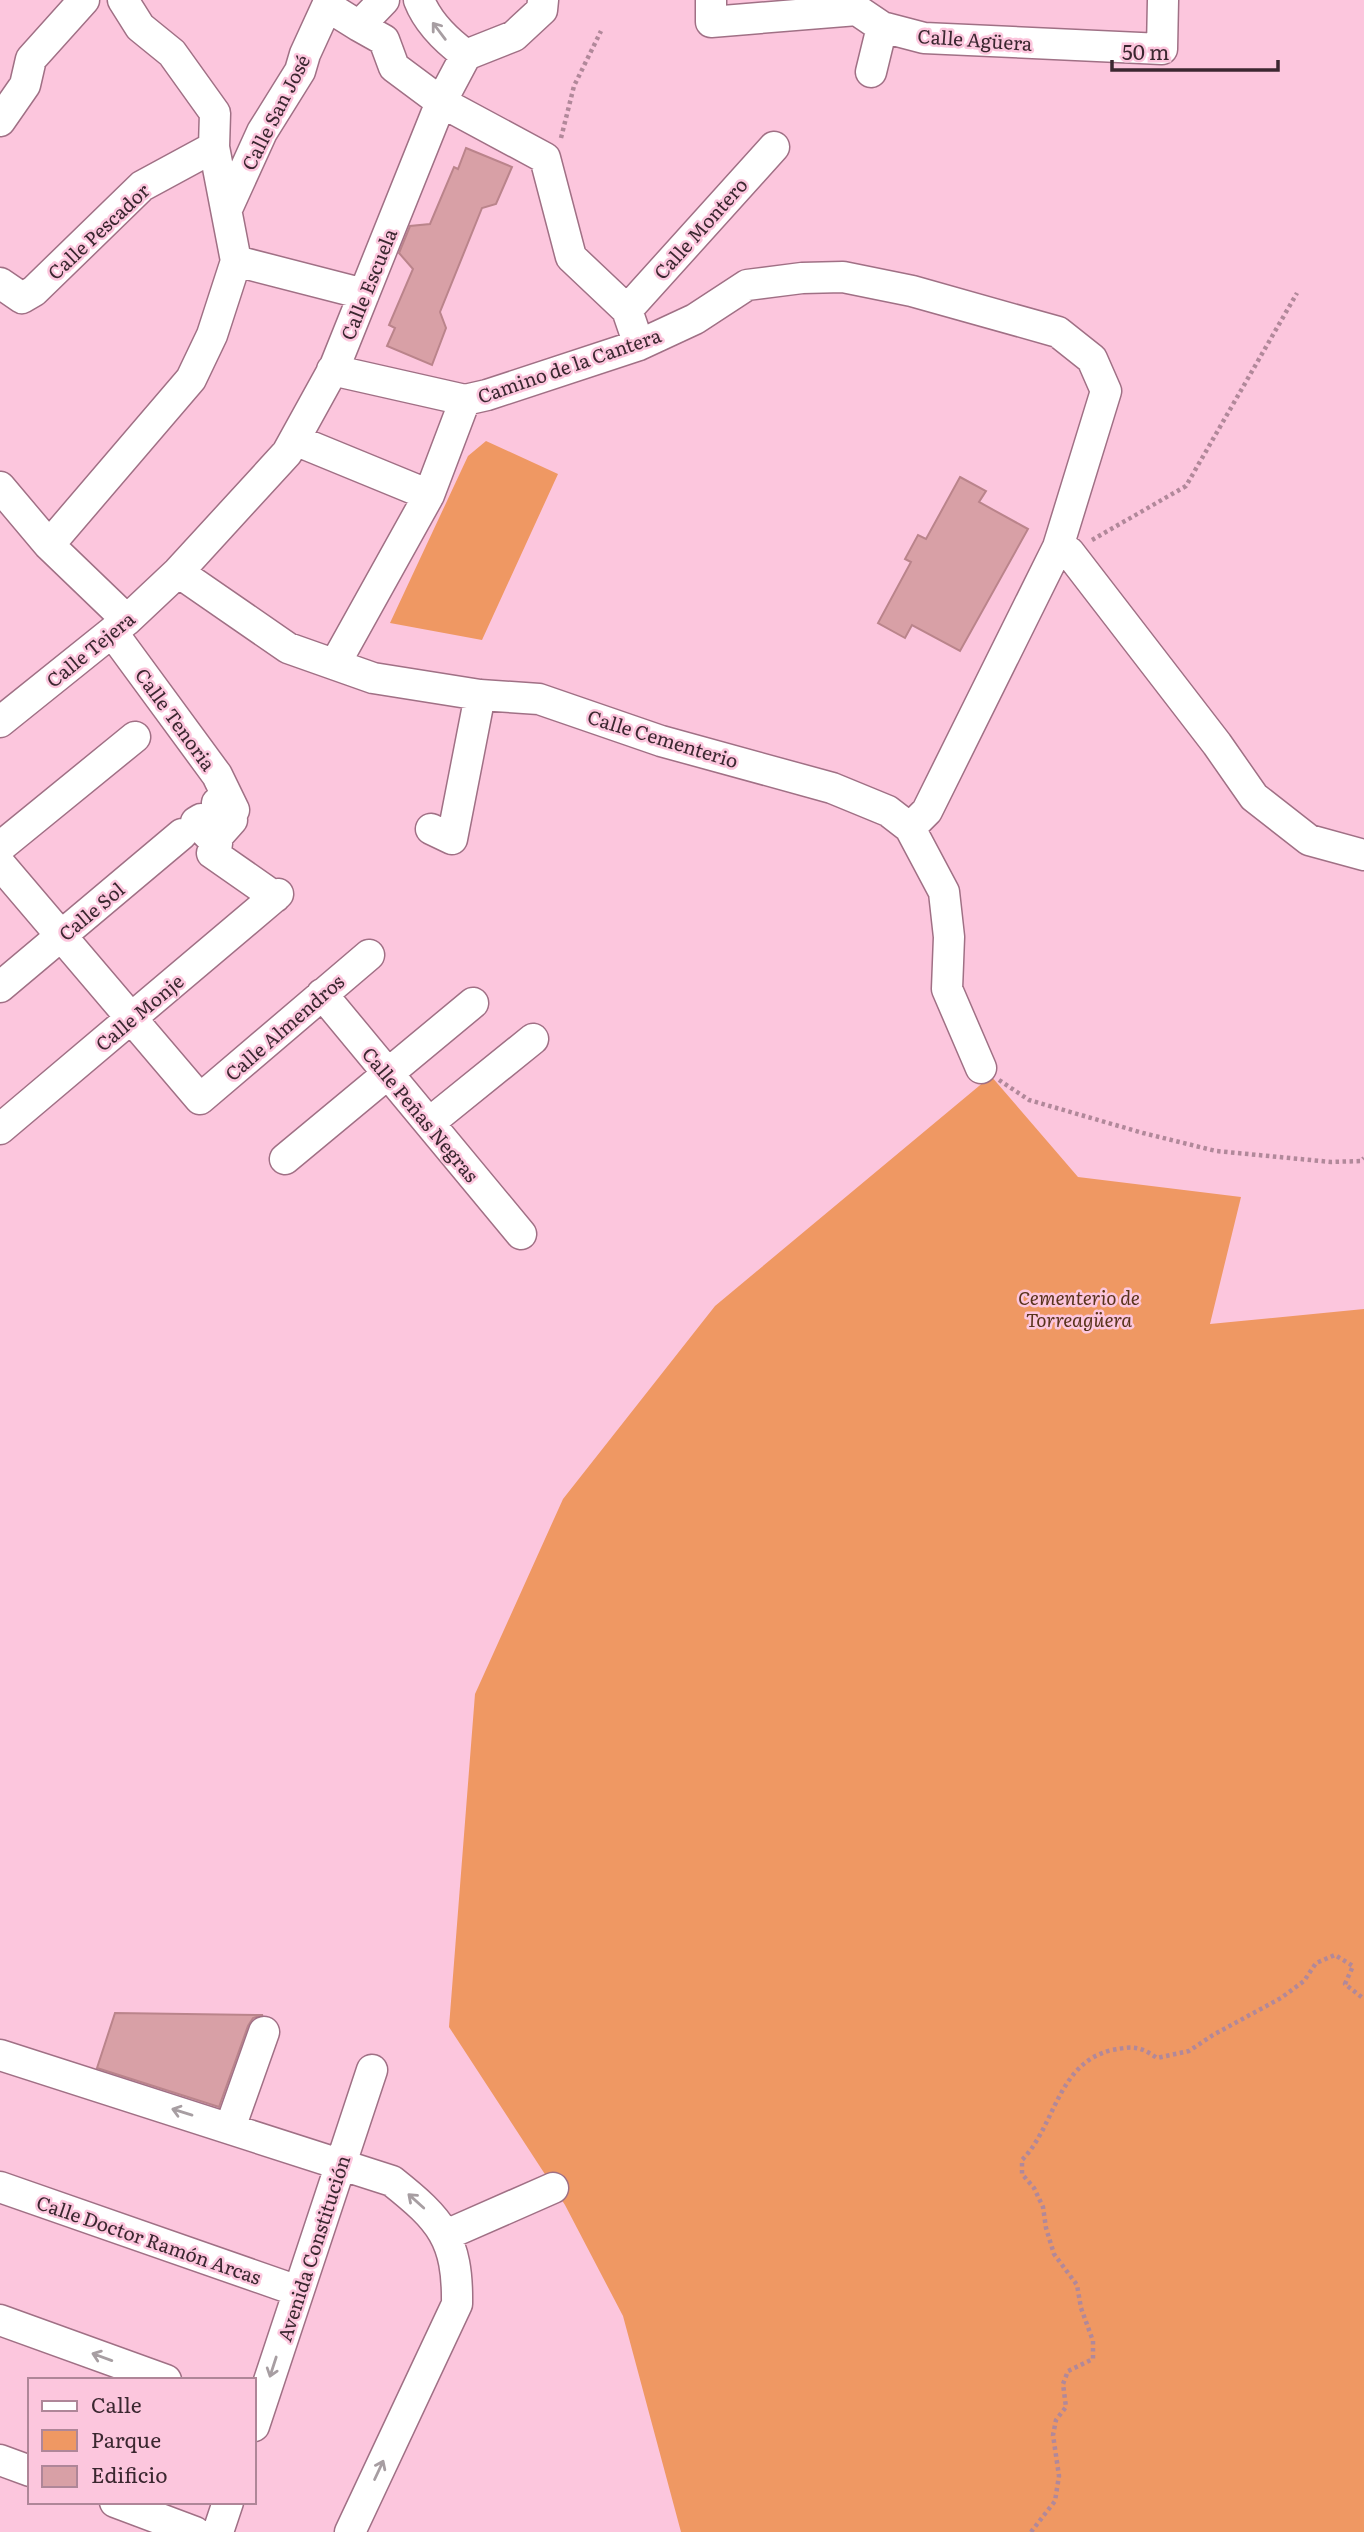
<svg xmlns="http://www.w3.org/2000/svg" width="1364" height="2532" font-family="Literata,serif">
<rect width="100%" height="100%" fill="#fcc6dd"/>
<path fill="#ef9863" d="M486,441L558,474L482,640L390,623L468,456Z
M991,1076L1078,1177L1241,1197L1210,1324L1364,1309V2532H681L623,2316L565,2205L449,2027L475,1694L563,1499L715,1306Z"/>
<path fill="#d8a0a6" stroke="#ba848b" stroke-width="2" d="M466,148L512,167L496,204L482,208L440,312L446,328L432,365L387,346L395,328L389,325L413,269L399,253L410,226L430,224L454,167L458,169Z
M960,477L986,491L979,502L1028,529L960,651L912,625L905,638L878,623L911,562L905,559L918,535L926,539Z
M115,2013L263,2015L253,2018L248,2026L219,2107L97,2068Z"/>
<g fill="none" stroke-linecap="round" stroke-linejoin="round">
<g stroke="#a07085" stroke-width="33">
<path id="minor" d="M123,0L140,27L172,53L215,113L214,147L236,261L364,294
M419,0C428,23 447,41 466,55
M711,0V22L857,10L882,27L924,38L1162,49L1163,0
M359,26L384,40L394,67L441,102L545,158L571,257L627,310L639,345
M871,72L882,27
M0,121L25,85L31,59L84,0
M227,209L262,132L300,71L305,54L327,6L359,26L384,0
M0,283L22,298L34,291L142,186L214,147
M627,310L774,147
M332,370L465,400
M295,440L429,495
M0,487L49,545L127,620
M49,545L191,379L212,335L236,261
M178,572L288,648L373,678L480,695L539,699L661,741L832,788L888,811L910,828L944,892L949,937L947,989L981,1068
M112,632L217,775L234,810
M335,664L429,495L465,400L487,395L639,345L695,319L747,285L802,278L843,277L912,291L1058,332L1092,359L1106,391L1058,547
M0,722L127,620L178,572L287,453L335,366L441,102L466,55L514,36L542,10L543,0
M234,810L222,799L217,803L232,820L216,838L201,819L196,822L217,844L212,853L275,897
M910,828L927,811L1058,547L1069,552L1217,744L1254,797L1309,840L1364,855
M431,829L452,839L480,695
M0,847L135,737
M0,864L200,1099L369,955
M0,987L182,834
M322,994L521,1234
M429,1123L533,1039
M0,1129L278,894
M285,1159L473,1003
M0,2055L392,2181C441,2220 458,2239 457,2304L350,2532
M230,2128L264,2032
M0,2187L298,2291
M446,2235L553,2188
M0,2320L166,2380
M254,2426L372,2070
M0,2460L30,2471
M115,2502L195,2532
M218,2532L228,2502"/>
</g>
<path stroke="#b1889a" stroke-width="4.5" stroke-dasharray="3.5 3.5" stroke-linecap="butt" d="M561,138L574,86L601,31
M1092,540L1186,486L1297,293
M999,1080L1029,1100L1143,1133L1216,1151L1331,1162L1361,1161L1364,1158
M1031,2532L1055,2501L1059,2476L1053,2435L1056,2420L1066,2407L1063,2384L1068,2371L1093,2359V2341L1081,2308L1077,2285L1054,2254L1046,2228L1043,2207L1034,2188L1022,2174V2160C1056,2125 1057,2063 1112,2050C1133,2046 1140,2046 1157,2058L1189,2051L1213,2035L1281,1998L1304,1981L1316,1963L1335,1955L1353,1966L1345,1984L1364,1999"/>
<use href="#minor" stroke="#fff" stroke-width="30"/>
</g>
<defs><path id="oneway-shaft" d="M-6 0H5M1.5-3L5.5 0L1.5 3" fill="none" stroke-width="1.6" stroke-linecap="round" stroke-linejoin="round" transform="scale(1.75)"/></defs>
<g stroke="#a79ea2">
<use href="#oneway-shaft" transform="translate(439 31) rotate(-127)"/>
<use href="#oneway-shaft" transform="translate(182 2112) rotate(-163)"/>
<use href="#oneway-shaft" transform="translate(416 2201) rotate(-138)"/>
<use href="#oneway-shaft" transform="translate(102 2357) rotate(-160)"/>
<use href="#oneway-shaft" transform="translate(273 2367) rotate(108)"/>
<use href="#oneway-shaft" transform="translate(379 2470) rotate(-65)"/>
</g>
<g text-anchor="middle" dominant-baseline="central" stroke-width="5" stroke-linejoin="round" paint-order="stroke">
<g font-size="19" fill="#3b2730" stroke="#fcc6dd">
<text transform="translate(975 39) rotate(4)">Calle Agüera</text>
<text transform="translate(275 112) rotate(-63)">Calle San José</text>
<text transform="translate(700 228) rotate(-48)">Calle Montero</text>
<text transform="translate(98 231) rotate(-43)">Calle Pescador</text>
<text transform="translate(368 284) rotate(-68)">Calle Escuela</text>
<text transform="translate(569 365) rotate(-19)">Camino de la Cantera</text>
<text transform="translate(90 649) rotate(-39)">Calle Tejera</text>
<text transform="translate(176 719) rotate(54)">Calle Tenoria</text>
<text transform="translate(663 738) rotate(17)">Calle Cementerio</text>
<text transform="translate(91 911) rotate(-40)">Calle Sol</text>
<text transform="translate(139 1012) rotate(-40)">Calle Monje</text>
<text transform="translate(284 1027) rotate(-41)">Calle Almendros</text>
<text transform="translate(421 1114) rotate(50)">Calle Peñas Negras</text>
<text transform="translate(149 2239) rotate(19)">Calle Doctor Ramón Arcas</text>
<text transform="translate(313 2248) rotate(-72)">Avenida Constitución</text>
</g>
<g font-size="19" font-style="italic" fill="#58331b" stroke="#fcc6dd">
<text x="1079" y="1297">Cementerio de<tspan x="1079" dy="22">Torreagüera</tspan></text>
</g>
</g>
<rect x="28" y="2378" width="228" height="126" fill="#fcc6dd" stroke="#af8698" stroke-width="2"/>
<rect x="42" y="2401" width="35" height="10" fill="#ffffff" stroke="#af8698" stroke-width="2"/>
<text x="91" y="2413" font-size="21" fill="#3b2730">Calle</text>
<rect x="42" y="2430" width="35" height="21" fill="#ef9863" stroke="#af8698" stroke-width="2"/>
<text x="91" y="2448" font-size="21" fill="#3b2730">Parque</text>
<rect x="42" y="2466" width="35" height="21" fill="#d8a0a6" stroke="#af8698" stroke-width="2"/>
<text x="91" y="2483" font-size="21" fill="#3b2730">Edificio</text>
<path d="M1112 60v10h166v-10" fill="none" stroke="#3b2730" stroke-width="3.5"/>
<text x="1122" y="60" font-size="21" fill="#3b2730" stroke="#fcc6dd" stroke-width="5" paint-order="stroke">50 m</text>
</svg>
